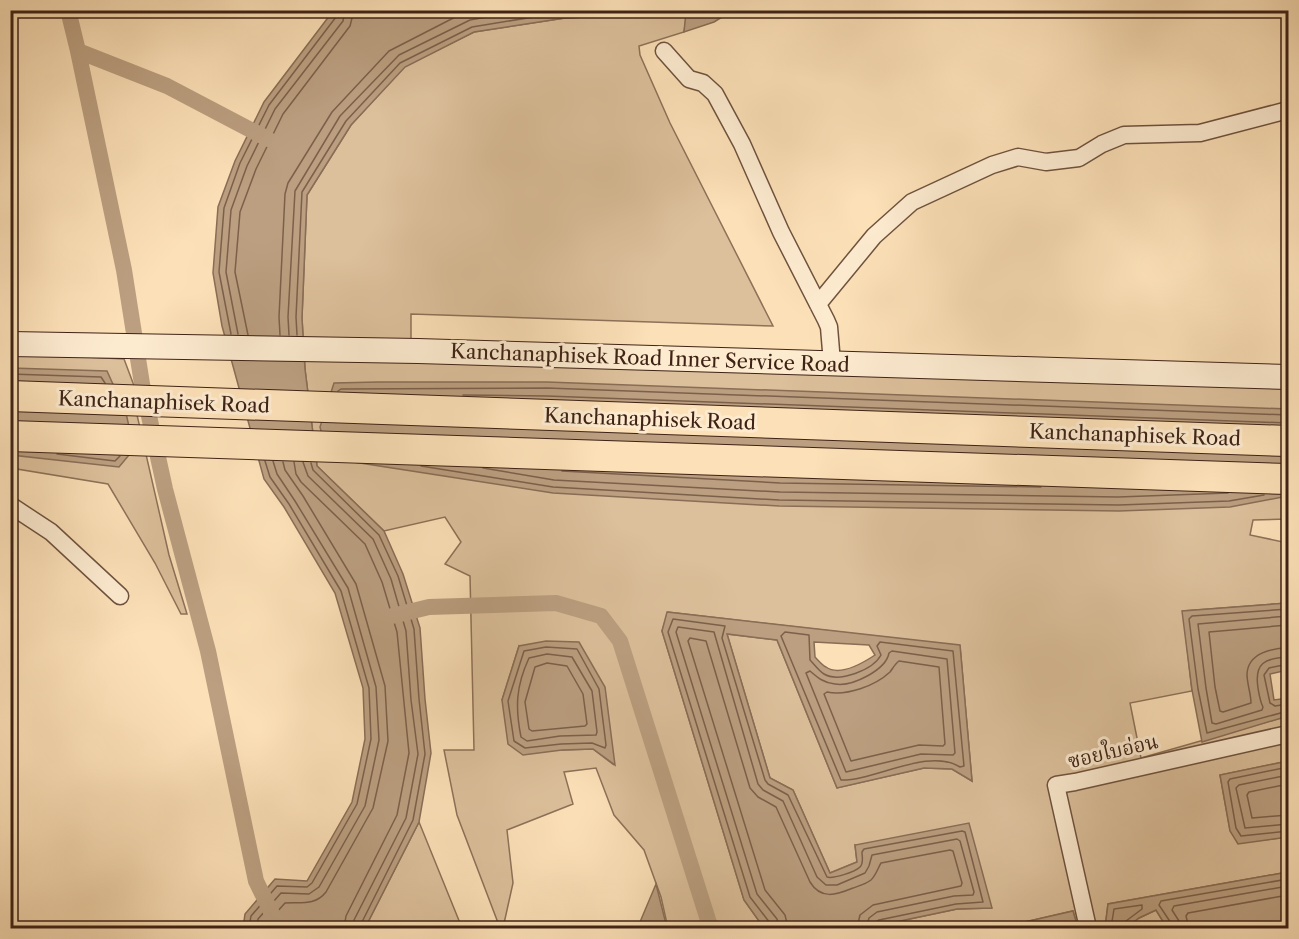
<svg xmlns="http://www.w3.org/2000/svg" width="1299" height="939" font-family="'Libre Caslon Text','Noto Serif Thai',serif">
<rect width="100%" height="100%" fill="#fce0b7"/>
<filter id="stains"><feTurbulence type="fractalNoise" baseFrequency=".00333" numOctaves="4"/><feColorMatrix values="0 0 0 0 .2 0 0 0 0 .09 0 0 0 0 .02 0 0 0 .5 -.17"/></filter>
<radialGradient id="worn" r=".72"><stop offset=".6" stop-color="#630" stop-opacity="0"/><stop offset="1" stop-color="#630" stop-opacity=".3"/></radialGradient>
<path fill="#dcc09b" stroke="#8d7158" stroke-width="1.5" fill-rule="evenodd" d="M687,12L684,32L639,46L640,55L670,123L773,326L411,314V340L1288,387V519L1253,520L1250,535L1288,543V603L1183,611L1192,691L1130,703L1141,758L1288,716V761L1220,775L1230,830L1238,843L1288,837V872L1108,904L1105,928H1078L1073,911L998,928H867L957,909L992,908L855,845L857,862L830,873L793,790L770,778L727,634L777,640L837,788L924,768L952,769L972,781L960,646L668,612L662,631L744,900L759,921L768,928H668L661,897L644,850L614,815L596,768L564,772L573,804L507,830L513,883L503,928H500L457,815L444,750H474L470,576L445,564L461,542L445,517L384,531L317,466L305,369L302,318L307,195L351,125L405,66L474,32L565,18ZM519,646L614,765L593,749L562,750L502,700Z
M10,353L124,359L136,391L137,415L169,555L187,614H181L155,563L108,484L11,468Z
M419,822L462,928H365Z
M1156,910L1167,928H1130V925L1139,918Z"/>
<path fill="#bb9f80" stroke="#896d55" stroke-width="1.5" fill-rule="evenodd" d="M333,11H732L714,22L684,32L686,12L565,18L474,32L405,67L351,125L307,195L302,318L305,369L317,466L384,531L403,574L420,628L425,699L431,753L419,822L365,928H243L245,914L275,879L307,881L352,802L365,739L363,688L335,593L284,507L264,479L222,326L213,273L218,207L235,161L264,102Z
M11,368L107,371L126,413L134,449L119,467L11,455Z
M378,382H547L1288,409V496L1230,507L1119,511L779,506L553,493L328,458L320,427L334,383Z
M1288,603V670L1270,674L1274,700L1288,698V716L1202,742L1192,690L1182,611Z
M667,612L960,645L972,781L952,769L924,768L837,788L777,640L727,634L770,778L793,790L830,873L857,862L855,845L969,823L992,908L957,909L867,928H768L759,921L744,900L662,631ZM814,642L869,645L875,655C863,663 840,677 826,667C822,665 818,660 815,657Z
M546,641L579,642L605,687L615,765L593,749L562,750L523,755L508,744L502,700L519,646Z
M1288,761V837L1238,844L1230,831L1220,775Z
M1288,872V928H1167L1156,910L1139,918L1130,925V928H1105L1108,904Z
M656,884L667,928H631L640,922Z
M1073,911L1078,928H998Z"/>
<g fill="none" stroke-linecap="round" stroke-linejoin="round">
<path stroke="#7c604a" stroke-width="1.5" d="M231,334L219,272L224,208L240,163L269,105L336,17L338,10
M238,334L226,272L231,210L247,166L275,109L343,21L345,10
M248,335L235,272L240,212L256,169L283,114L350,26L354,10
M280,335L279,317L285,194L288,183L332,112L389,51L469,10
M289,335L288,317L295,191L340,116L399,55L470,20L526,10
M297,335L296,317L302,192L346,121L400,63L472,27L564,12L592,10
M10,374L101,377L105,383
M338,391L341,389L547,388L1288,415
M463,395L547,396L1288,423
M57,454L115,461L120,456
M294,462L296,474L301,482L365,544L382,582L397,632L409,753L397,815L346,916L344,928
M303,462L308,476L373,539L391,579L406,631L411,700L418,754L406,818L354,920L353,928
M311,463L313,470L379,535L398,576L414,629L419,699L425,754L413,820L361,924L360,928
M421,466L553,487L779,500L1119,505L1229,501L1264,495
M483,468L554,480L780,492L1118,497L1228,493
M562,471L780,483L1041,487
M1288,609L1192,616L1189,619L1198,689L1207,733L1288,711
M1288,616L1198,624L1206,688L1212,723L1216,724L1262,710L1263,707C1260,701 1259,694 1258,688C1254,663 1265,658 1288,657
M1288,625L1209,632L1215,687L1220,711L1223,712L1251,703C1251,694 1247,684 1247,674C1248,653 1272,648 1288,648
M785,632L809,635L810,660C814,664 819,671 824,674C839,683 873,670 881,655L877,646L880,642L953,651L964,766L960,767C929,747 874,781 841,780L781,636Z
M546,647L577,649L599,689L606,745L605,748L592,743L561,744L525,748L514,741L508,701L524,651Z
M892,651L947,659L955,753L953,755L921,754L846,772L806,673L810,671C818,678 824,683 835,684C852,687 886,670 889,653Z
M547,654L572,657L592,691L597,732L596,735L560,736L527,741L521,737C515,707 516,686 529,658Z
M899,661L939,667L945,744L943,746L919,745L851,761L824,694L827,692C847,696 875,686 890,672C893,668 895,664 899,661Z
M547,663L567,666L583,694L587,724L585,726L532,731L529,729L525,702L535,667Z
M1288,664L1269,668L1264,675L1270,703L1275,706L1288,704
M1288,767L1230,779L1228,782L1236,828L1241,836L1288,831
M1288,775L1239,785L1236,788L1245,828L1288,824
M1288,784L1249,792L1247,795L1252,818L1288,815
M249,928L251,916L277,886L307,887L312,883L357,804L371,739L369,688L341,591L289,504L270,477L265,461
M257,928L258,919L281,893L309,894L319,887L365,806L379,740L376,687L348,588L295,501L277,474L273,461
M266,928L267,923L285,903C301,902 315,906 326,892L373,808L388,741L385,686L356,584L303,496L285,470L283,462
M771,928L770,923L750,897L668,632L673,619L725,626L722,638L765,780L768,784L788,795L827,877C833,879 855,872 860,867C864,863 862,857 862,852L864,849L962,831L965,832L983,902L956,904L879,920L874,923V928
M779,928L777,919L757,894L676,632L678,627L714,632L758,784L763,790L783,801L817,877L826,885H837L865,873L869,866L872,855L957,839L960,841L974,892L973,895L954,896L877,912L869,918L866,928
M788,928L785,915L765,890L688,641L690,638L706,641L750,788L758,797L776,807L810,882C821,900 836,895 853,888C859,886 866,884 871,880C876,875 878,868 881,863L950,850L953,851L962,883L961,886L873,905L860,915L857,928
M1111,928L1114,909L1142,905V909L1126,921L1124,928
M1172,928L1171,923L1159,905L1161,901L1288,879
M1180,928L1179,921L1172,910L1174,906L1288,886
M1189,928L1186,916L1188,913L1288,895"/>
<path stroke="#bb9f80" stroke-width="16" d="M68,10L78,51L167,86L268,139
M78,51L124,270L142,384L165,489L208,651L256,881L279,928
M392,616L429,607L556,603L601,616L620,641L709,923L713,928"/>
<g stroke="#6e523e" stroke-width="19">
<path id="minor" d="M664,51L689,79L703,83L715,94L742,144L781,232L826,320L829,327L832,363
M818,304L874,236L912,202L992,165L1018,157L1046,162L1079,158L1102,144L1124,135L1200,133L1288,110
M10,505L51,532L120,596
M1088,928L1056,785L1075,782L1288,734"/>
</g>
<g stroke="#3e2215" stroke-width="26">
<path id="secondary" d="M10,344L418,351L1288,377"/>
</g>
<g stroke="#3e2215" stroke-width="32">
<path id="motorway" d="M10,396L1288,441
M10,436L1288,479"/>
</g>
<use href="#minor" stroke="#fdebd0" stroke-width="16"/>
<use href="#secondary" stroke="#fdebd0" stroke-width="24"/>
<use href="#motorway" stroke="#fce0b7" stroke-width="30"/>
</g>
<g text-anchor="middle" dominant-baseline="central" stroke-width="6" stroke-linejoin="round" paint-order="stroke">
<g font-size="20" fill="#3e2215" stroke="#fdebd0">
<text transform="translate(650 358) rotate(2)">Kanchanaphisek Road Inner Service Road</text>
<text transform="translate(164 402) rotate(2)">Kanchanaphisek Road</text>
<text transform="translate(650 419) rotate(2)">Kanchanaphisek Road</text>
<text transform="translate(1135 435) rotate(2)">Kanchanaphisek Road</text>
<text transform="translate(1113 751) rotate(-13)">ซอยใบอ่อน</text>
</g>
</g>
<rect width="1299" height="939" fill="none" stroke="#fce0b7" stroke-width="36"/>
<rect x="12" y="12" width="1275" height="915" fill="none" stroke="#3e2215" stroke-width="3"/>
<rect x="18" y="18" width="1263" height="903" fill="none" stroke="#3e2215" stroke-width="1.5"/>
<rect width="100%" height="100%" filter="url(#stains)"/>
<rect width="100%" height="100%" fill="url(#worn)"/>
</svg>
